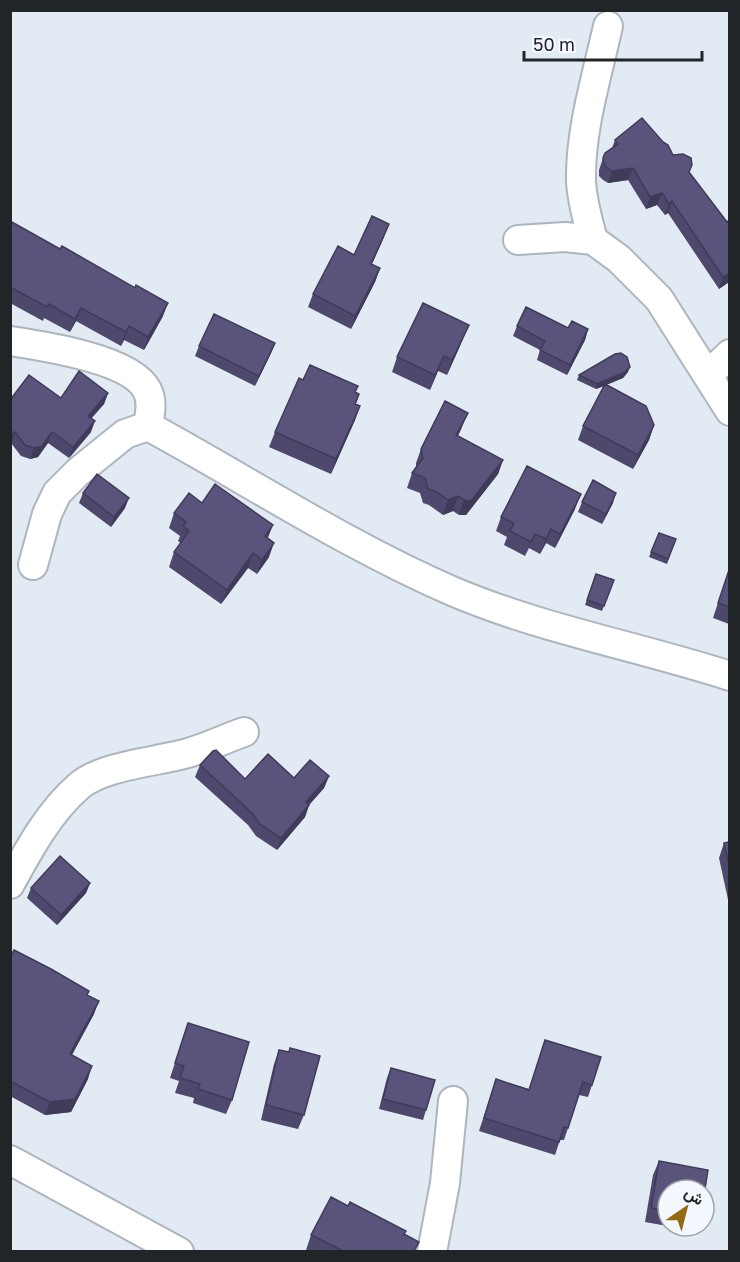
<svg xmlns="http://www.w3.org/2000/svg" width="740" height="1262" font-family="'Golos Text',Vazirmatn,sans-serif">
<rect width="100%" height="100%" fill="#e2ebf4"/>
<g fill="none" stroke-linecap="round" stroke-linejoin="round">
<g stroke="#adb6be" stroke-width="32">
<path id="minor" d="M518,240L565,237L593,240L619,259L659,299L730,411
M593,240C588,221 582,202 581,181C580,130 597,76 608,26
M10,341C43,346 131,359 147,390C153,401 150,414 148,426
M708,375L730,354
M33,565L47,514L57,493L78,472L125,434L148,426C249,481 346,545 452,591C541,629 637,646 730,676
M10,884C29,849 49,812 79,786C102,766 154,762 184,754C204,749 224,739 244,732
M10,1160L179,1252
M432,1252L445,1183L453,1101"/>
</g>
<use href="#minor" stroke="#fff" stroke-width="28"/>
</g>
<path fill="#4d486c" d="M615,140L673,155L689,172L729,282L719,289L668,213L665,215L657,205L646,209L628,180L608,183L603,180L599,176V170L603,158L612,148Z
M10,221L163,316L144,350L124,340L121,346L76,321L70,332L44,318L43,321L10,303Z
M384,237L372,264L380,268L375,282L351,329L308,307L313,294L354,255Z
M517,326L568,328L588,329L585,340L567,375L537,360L540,350L513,336Z
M463,339L447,375L438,371L430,390L392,372L397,357Z
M275,343L271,353L255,386L195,356L199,346Z
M628,372L623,378L606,385L654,425L649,440L633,469L578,440L583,426L604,386L596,389L577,380L579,375Z
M303,380L356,393L359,394L356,404L360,406L355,420L331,474L269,447L275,432Z
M108,393L104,404L91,418V432L69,458L48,443L38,457L30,459L21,456L11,443L10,444V400L61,398Z
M462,427L458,436L503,460L498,474L466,515H459L453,511L443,515L429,505L423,503L420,493L407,488L412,473L416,467V463L421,449Z
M83,493L125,508L111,527L79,503Z
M582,502L613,503L602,524L578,512Z
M202,503L268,538L269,557L257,574L248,568L221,604L169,567L174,552L181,543L178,541L180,536L169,528L174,513Z
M575,509L555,548L546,543L540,554L529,548L525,556L504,545L507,537L496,531L501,517Z
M676,539L667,564L649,557L651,552Z
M729,569V624L713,618Z
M596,574L614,580L602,611L585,605Z
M200,765L245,779L329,776L324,788L309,805L305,817L277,850L256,836L248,825L195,777Z
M729,842V904L719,858L724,843Z
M90,883L86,893L57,925L27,898L31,888Z
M10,953L88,995L94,1014L72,1055L88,1079L71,1112L45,1115L10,1096Z
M188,1023L232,1100L226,1114L193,1103L194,1098L175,1093L179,1081L170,1078Z
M545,1040L592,1085L588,1097L579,1095L564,1140H560L555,1155L479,1131L496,1079L529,1089Z
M290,1048L304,1115L298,1129L261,1120L274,1064L279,1050L289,1052Z
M391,1068L426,1110L423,1120L379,1109L387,1078Z
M659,1161L668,1190V1226H697L695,1231L645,1222L653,1175Z
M311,1235L416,1251H309L306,1250Z"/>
<path fill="#3f3b58" d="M633,168L628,180L608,183L612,171Z
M662,193L657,205L646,209L650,197Z
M672,201L668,213L665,215L669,204Z
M389,224L384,237L366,277L371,264Z
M380,268L375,282L351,329L355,316Z
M729,273V282L719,289L723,277Z
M168,303L163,316L144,350L148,337Z
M81,308L76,321L70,332L75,319Z
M469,325L463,339L447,375L452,360Z
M129,326L124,340L121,346L126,332Z
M588,329L585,340L567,375L570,365Z
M275,343L271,353L255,386L259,376Z
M444,356L438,371L430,390L435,375Z
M630,367L628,372L623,378L596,389L597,384Z
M108,393L104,404L84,427L88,416Z
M360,406L355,420L331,474L336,459Z
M468,413L462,427L451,450L456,435Z
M95,421L91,432L69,458L73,447Z
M654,425L649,440L633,469L638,455Z
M15,432L11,443L10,444V437Z
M52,432L48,443L38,457L30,459L34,448Z
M503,460L498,474L466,515H459L464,500Z
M616,493L613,503L602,524L606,514Z
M581,494L575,509L555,548L560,534Z
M458,496L453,511L443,515L448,500Z
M129,498L125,508L111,527L114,517Z
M273,525L267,540L265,536Z
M551,529L546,543L540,554L546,539Z
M274,543L269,557L257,574L262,560Z
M253,553L248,568L221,604L227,590Z
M329,776L324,788L309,805L305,817L277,850L281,838L306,802Z
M90,883L86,893L57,925L61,915Z
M99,1001L94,1014L65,1067L70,1054Z
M92,1066L88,1079L71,1112L45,1115L50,1102Z"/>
<path fill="#5a547d" stroke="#3f3b58" stroke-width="1.5" d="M642,118L663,142L668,145L673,155L683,154L691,158L692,165L689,172L727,222L729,220V273L723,277L672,201L669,204L662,193L650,197L633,168L612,171L607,168L604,164L603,158L605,153L618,144L615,140Z
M372,216L389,224L371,264L380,268L355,316L313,294L338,246L354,255Z
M10,221L60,249L62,246L135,288L136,285L168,303L148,337L129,326L126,332L81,308L75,319L49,304L47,307L10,287Z
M423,303L469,325L452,360L444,356L435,375L397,357Z
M526,307L568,328L572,321L588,329L570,365L540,350L545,341L517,326Z
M214,314L275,343L259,376L199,346Z
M621,353L627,357L630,367L625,372L597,384L579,375L615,354Z
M310,365L358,386L355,392L359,394L355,404L360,406L336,459L275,432L299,378L303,380Z
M79,371L108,393L88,416L95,421L73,447L52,432L42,446L34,448L25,445L15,432L10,437V400L29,375L61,398Z
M605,384L646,406L654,425L638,455L583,426Z
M445,401L468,413L456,435L503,460L471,501L464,500L458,496L448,500L435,491L428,489L425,478L412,473L423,458L421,449Z
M527,466L581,494L560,534L551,529L546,539L535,534L531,542L510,531L514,523L501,517Z
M97,474L129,498L114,517L83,493Z
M593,480L616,493L606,514L582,502Z
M215,484L273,525L265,536L274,543L262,560L253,553L227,590L174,552L189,531L183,526L186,522L174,513L189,493L202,503Z
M659,533L676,539L668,559L651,552Z
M729,570V607L718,603Z
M596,574L614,580L604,606L587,600Z
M216,750L245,779L268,754L294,778L310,760L329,776L306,802L309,805L281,838L260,824L252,813L200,765L213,751Z
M729,842V866L724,843Z
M60,856L90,883L61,915L31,888Z
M14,950L51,969L89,991L87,995L99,1001L70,1054L92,1066L75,1099L50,1102L10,1081V953L12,954Z
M188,1023L249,1042L232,1100L198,1089L200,1084L180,1078L184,1066L175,1063Z
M545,1040L601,1057L592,1085L583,1082L568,1128L564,1127L559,1142L484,1118L496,1079L529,1090Z
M290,1048L320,1056L304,1115L266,1105L279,1050L289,1052Z
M391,1068L435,1080L426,1110L383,1099Z
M659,1161L708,1170L704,1195V1190H668V1211L651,1208Z
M331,1197L348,1206L350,1202L406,1231L404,1234L419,1242L414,1251H343L311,1235Z"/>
<rect width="740" height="1262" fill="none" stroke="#222528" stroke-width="24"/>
<g transform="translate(686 1208) rotate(35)"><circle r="28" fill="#f3f8fe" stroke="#9fa4a8" stroke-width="1.5"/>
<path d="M0-4.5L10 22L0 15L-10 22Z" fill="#946a14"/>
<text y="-9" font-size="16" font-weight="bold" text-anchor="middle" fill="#222528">ش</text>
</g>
<path d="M524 51v9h178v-9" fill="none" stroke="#222528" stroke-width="3"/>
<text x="533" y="51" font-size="18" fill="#222528" stroke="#f3f8fe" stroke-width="4.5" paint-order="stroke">50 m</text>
</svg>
